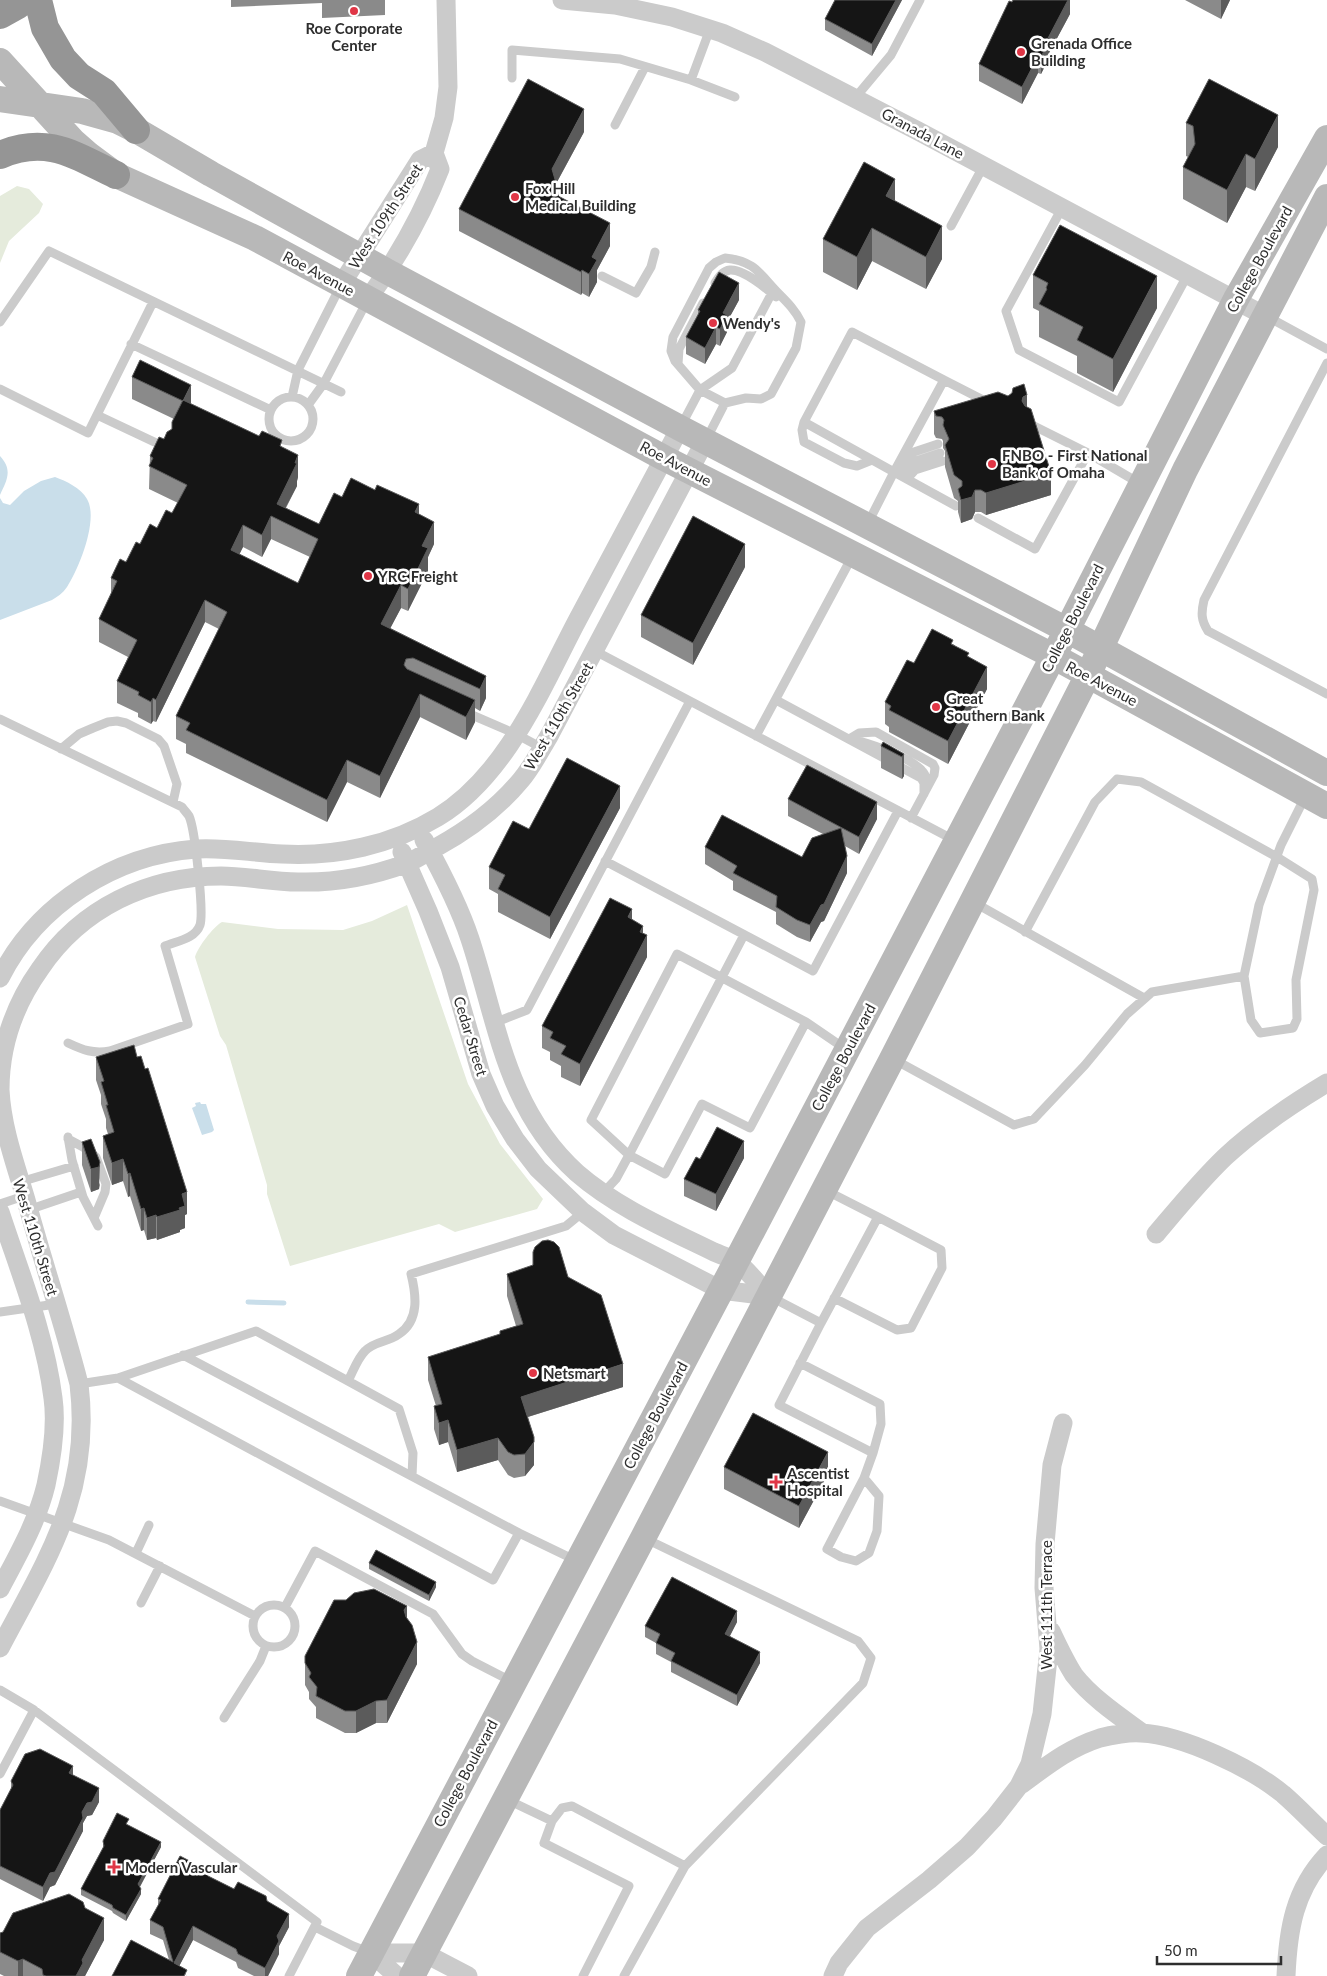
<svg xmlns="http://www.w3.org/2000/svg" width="1327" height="1976" font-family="Lato,sans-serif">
<rect width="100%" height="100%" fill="#fff"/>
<path fill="#e5ebdc" d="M17,186L29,189L43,204L39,213L9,241L0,263V196Z
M407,905L468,1084L500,1144L543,1199L537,1209L455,1232L439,1224L290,1266L267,1194V1185L226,1045L220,1036L195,957C198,947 213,927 222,922L278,929L343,930L372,921Z"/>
<path fill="#c9deea" d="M0,456C13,470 7,480 0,495Z
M55,477C66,481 81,488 87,499C99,519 79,569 67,587C63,593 57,597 52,600L0,620V498L3,503L10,505L24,491L41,481Z
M200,1102L201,1104H206L214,1130L212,1132L202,1135L192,1108L196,1106L195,1103Z"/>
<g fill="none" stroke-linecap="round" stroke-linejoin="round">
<path stroke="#c9deea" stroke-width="5" d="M248,1302L284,1303"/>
<path stroke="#cbcbcb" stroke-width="9" d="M512,78V50L620,59L691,80L710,29
M691,80L735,97
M855,98L891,55L920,0
M615,125L645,67
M1062,208L1006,311L1019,350L1119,402L1188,274
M951,226L984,165
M725,258C756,261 760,275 779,294C788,303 795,310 801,322L796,348L771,394L761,399L746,398L725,403L700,390L675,361L671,351L673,337L709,268L716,262Z
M602,276L636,293L651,267L655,252
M715,283C719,277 722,271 730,270C743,269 766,288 776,297
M1268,317L1327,349
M0,322L49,251L341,392
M131,344L271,410
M1327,363L1204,600C1201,613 1201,620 1208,631L1327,694
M678,364L679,349L703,303
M944,380L989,403
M0,389L88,433L153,302
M269 419a22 22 0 1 1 44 0a22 22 0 1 1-44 0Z
M292,397L298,370L340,287
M308,405L324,383L367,301
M97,415L167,448
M804,422L802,430L804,442L844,463L857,466L872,460
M1028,423L1088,453
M681,426L700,390L732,368L774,289
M706,440L725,403
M901,465L914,452L938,444
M894,472L956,506
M899,474L916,461L940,453
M907,479L915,470L943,461
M978,518L1035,549L1088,453L1139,483
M867,525L894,472L804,422L852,332L944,380L894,472
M595,651L954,840
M776,700L921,778L924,783V794
M465,712L516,734L542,748
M0,719L182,807C184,810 187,813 189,816C195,829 204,912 200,925C195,939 177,941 165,946L188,1024L110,1051C93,1054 83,1050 68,1043
M756,736L853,555
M849,739L859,733L876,732L933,764L935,768L934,775L911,818
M859,741C874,745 914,759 923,772C926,775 926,779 927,783
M61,749L79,734L93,728L108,722L117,721L126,723L158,739L164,746L177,784L173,802
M605,861L813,971L898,811
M975,903L1144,998
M1025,932L1095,802L1117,779L1141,782L1277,857L1312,879L1314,890L1296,980L1297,1019L1293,1028L1260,1033L1251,1020L1244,976
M744,935L629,1155L665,1174L702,1104L750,1128L806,1022
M494,1023L527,1010L690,701
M895,1060L1014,1125L1034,1119L1085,1065L1127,1014L1152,992L1244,976L1259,905L1281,845L1305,797
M68,1137L72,1160L83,1197L98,1226
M68,1139L83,1147L96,1157L106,1184L105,1192L94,1218
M20,1182L74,1166
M603,1193L616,1179L629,1155L591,1120L677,954L806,1022L844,1048
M0,1204L24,1196
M28,1210L81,1192
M771,1297L821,1323L878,1217L825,1190
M834,1298L897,1330L911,1328L942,1268L941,1250L878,1217
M0,1312L56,1304
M800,1363L880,1404L881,1424L873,1453L779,1405L821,1323
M118,1378L493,1580L519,1533L183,1355
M348,1381L399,1409L413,1453L412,1476
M79,1384L118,1378L256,1331L348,1381C353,1372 357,1359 365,1351C374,1341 389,1342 399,1334C420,1320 416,1294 411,1274L566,1226L583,1212
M864,1478L879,1496L877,1531L869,1553L856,1561L841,1557L827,1549L864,1478L873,1453
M0,1501L109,1540L255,1616
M519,1533L575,1560
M136,1553L149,1525
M141,1603L160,1566
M253 1626a21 21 0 1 1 42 0a21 21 0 1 1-42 0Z
M285,1607L315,1551L433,1614L462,1654L472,1661L513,1682
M0,1690L34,1710L317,1922L289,1976
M224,1718L260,1661L266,1646
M0,1774L34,1710
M508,1800L552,1821
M315,1927L353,1946L369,1952
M583,1976L629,1886L544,1843L552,1821L562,1808L572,1806L685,1866L863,1683L871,1658L858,1641L646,1539
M624,1976L685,1866"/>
<path stroke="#cbcbcb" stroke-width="19" d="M562,0L615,5L672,17L722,33L765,52L918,131L1265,316
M341,285L420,160L434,153
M368,299C397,259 422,215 440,169L434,153L444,118L448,87L446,0
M424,840C441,871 459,905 470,939C498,1024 506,1109 577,1173C616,1207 667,1229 714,1252C721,1255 728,1257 735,1261C746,1267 759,1286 769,1296
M402,852L428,911L450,967L481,1074L495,1106L515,1139L538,1169L583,1212L614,1235L721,1290L769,1296
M0,978C37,904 115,855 196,849C225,847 253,853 282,854C336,857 392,845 438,817C507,775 542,687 578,619C612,555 646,492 680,428
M0,1212C20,1273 45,1334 53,1398C57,1426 52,1457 46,1485C37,1522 18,1555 0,1589
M1156,1234C1178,1208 1200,1181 1225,1157C1255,1129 1292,1104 1327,1083
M1051,1631C1058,1646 1065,1661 1074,1675C1091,1697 1119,1716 1141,1732
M0,1648C48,1557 92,1492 79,1384C63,1322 43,1262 26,1200C15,1163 2,1128 0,1090C0,1046 15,1004 40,969C81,908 148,876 221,876C246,876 272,882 298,882C333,883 372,876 405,864C416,860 426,852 437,847C470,829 497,809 521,780C532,767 540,751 549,736L705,441
M1022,1784C1048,1765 1069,1748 1100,1738C1111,1735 1130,1732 1141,1733C1183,1735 1251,1768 1283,1794C1298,1807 1312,1822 1327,1836
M371,1953H424L468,1976
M371,1953L397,1976
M833,1976L839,1963L867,1928L929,1880L967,1847L994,1818L1019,1786L1030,1764L1042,1714L1049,1649L1044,1588L1045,1544L1052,1465L1063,1423
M1286,1976C1288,1930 1294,1890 1327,1855"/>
<path stroke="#b8b8b8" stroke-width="26" d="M0,61L73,141L89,155L116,175L255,238L664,458L1053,656L1327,806
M0,99L82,111L118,121L136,130L211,174L388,272L680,428L1067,630L1327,773
M359,1976L736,1262L1067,630L1236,299L1327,138
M412,1976L643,1538L892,1059L1088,675L1185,470L1327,197"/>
<path stroke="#959595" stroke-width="28" d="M38,0L45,28L63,59L79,76L104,92L136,130
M0,15L18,5L21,0
M0,155C47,135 74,155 116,175"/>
</g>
<path fill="#8a8a8a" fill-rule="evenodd" d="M231,0H385V15L322,18V3L231,7Z
M835,0H902L872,56L825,30V19Z
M1070,0V14L1048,55V60L1041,74L1038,73L1022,104L979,81V64L1012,2Z
M1185,0H1230L1221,19Z
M1186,123L1278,147L1255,191L1246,187L1227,223L1183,199V167L1188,157L1186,156Z
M584,132L556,184L560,197L610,246L597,270V282L589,297L582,293L581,295L459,231V209Z
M895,201L942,259L926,289L872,261L857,290L823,272V239Z
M1033,275L1157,308L1113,392L1077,373V356L1039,337V311L1033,308Z
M739,300L727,322V332L720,346L716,344L705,364L686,354V337L698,315V310Z
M132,377L282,447L298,477L297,481V486L286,508L319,524L342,497L419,514L434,544L428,557V571L408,611L401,608L390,628L486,676V698L480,711L475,708V722L466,740L420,717L380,798L347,782L327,822L186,753V744L176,739V716L219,629L205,622L156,722L153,721L151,724L138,717V713L117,703V681L128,657L99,642V619L111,595V578L126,562L140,544L172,513L178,503L149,489L150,456L172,429L174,419L132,399ZM271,539L310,557L298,583L239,554L243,547L262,557Z
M1027,407L1051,495L986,515L981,512H975L972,519L961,523L958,512V501L954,498L945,467V451L943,448V441L942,439L936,438L934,434V411Z
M745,567L693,665L641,637V615Z
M953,644L969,657L987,689L948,764L889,732V727L885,724V702L914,663Z
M881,746L904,754V776L902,779L881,768Z
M788,799L877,819L859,854L845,846L847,873L824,921L821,922L810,942L797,937L776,924V912L733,890V881L705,864V847L802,857L823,834L788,816Z
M620,808L550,939L498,912V894L489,889V867L529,829Z
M632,920L643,933L647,957L580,1086L561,1077V1066L550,1060V1052L542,1048V1026Z
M96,1057L187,1214L185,1215V1228L180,1230V1232L157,1240L156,1238L147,1240L144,1230L141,1231L130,1196L128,1197L123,1181L112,1185L103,1158V1136L108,1134L106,1128V1119L101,1104V1095L96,1080Z
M82,1142L100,1185L99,1189L91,1192L82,1165Z
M744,1158L716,1211L684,1196V1179L700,1159Z
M507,1274L568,1277L623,1387L528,1417L534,1465L525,1476L514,1478L508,1475L498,1460L457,1472L448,1442L439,1445L434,1429V1406H436L428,1380V1357L500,1334V1331L516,1326L507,1296Z
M724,1467L828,1474L799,1528L724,1489Z
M369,1563L436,1587L429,1601L369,1569Z
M407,1618L417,1664L387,1723H376L356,1733H345L316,1718V1707L309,1699V1692L305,1685V1656Z
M737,1622L730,1636L760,1663L737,1706L671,1672V1662L656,1654V1643L645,1637V1626Z
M73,1775L99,1802L92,1815L87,1816L83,1823V1831L55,1885L50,1887L43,1901L0,1879V1810L11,1789V1781Z
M128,1825L161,1847L140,1887L141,1894L126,1921L113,1913L112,1911L81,1895V1889L103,1848V1841Z
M208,1876L234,1889L267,1901L289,1927L279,1946V1954L268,1976H254L238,1968L236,1962L193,1940L179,1966L187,1976L169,1960L163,1940L150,1934V1920L158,1906V1899Z
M85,1908L104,1940L85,1976H4L0,1974V1933Z"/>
<path fill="#5b5b5b" d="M896,0H902L872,56V44Z
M1068,0H1070V14L1048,55V60L1041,74V57L1046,42Z
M1221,0H1230L1221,19Z
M1038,56V73L1022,104V87Z
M584,109V132L552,191V169Z
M1278,115V147L1255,191V159Z
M1246,154V187L1227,223V190Z
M895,179V212L886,196Z
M610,223V246L597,270V282L589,297V274L592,257Z
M942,226V259L926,289V257Z
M872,228V261L857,290V257Z
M582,270V293L581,295V272Z
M1157,276V308L1113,392V359Z
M739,283V300L727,322V332L720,346V329L723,313Z
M716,327V344L705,364V348Z
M191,385V407L183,401Z
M1027,395V417L1022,401L1023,397Z
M298,455V477L297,481V486L279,520L277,504Z
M1051,473V495L986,515V493Z
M975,490V512L972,519L961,523V500Z
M419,504V526L415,512Z
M271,516V539L262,557V535Z
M434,522V544L428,557V571L408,611V589L422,546Z
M243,525V547L231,572V550Z
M745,544V567L693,665V643Z
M401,585V608L381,646V624Z
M205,600V622L156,722V700Z
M987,667V689L948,764V741Z
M486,676V698L480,711V689Z
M420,694V717L380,798V776Z
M153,698V721L151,724V702Z
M475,700V722L466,740V717Z
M904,754V776L902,779V757Z
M347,760V782L327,822V800Z
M620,786V808L550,939V917Z
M877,802V819L859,854V837Z
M847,856V873L824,921L821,922L810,942V925Z
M632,909V932L628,917Z
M643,926V942L647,935V957L580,1086V1064Z
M744,1141V1158L716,1211V1194Z
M123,1159V1181L112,1185V1163Z
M100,1162L99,1189L91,1192V1169Z
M130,1173V1196L128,1197V1174Z
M187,1192V1214L185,1215V1228L180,1230V1232L157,1240V1217L182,1194Z
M144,1208V1230L141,1231V1209Z
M156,1215V1238L147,1240V1218Z
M623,1364V1387L521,1419V1397Z
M448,1420V1442L439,1445V1423Z
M498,1438V1460L457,1472V1450Z
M534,1442V1465L525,1476V1454Z
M828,1452V1474L799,1528V1506Z
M436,1582V1587L429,1601V1595Z
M407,1606V1628L404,1610Z
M737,1611V1622L725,1645V1634Z
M417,1642V1664L387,1723V1700Z
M760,1652V1663L737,1706V1695Z
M376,1701V1723L356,1733V1711Z
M73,1766V1779L69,1773Z
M99,1788V1802L92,1815L87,1816L83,1823V1831L55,1885L50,1887L43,1901V1887L87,1803Z
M161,1842V1847L138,1890V1884Z
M141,1889V1894L126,1921V1915Z
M289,1914V1927L279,1946V1954L268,1976H265V1968L277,1936Z
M104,1918V1940L85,1976H76L82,1960Z
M193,1926V1940L174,1976V1963Z
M23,1959V1976H18V1961Z"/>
<path fill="#151515" stroke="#5b5b5b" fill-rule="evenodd" d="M835,0H896L872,44L825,19Z
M1013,0H1068L1046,42L1048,43L1041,57L1038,56L1022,87L979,64L1009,1L1012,2Z
M528,79L584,109L552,169L560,197L610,223L592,257L597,260L589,274L582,270L581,272L459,209Z
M1209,79L1278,115L1255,159L1246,154L1227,190L1183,167L1195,144L1193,126L1186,123Z
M864,162L895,179L886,196L942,226L926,257L872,228L857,257L823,239Z
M1060,225L1157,276L1113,359L1077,340L1083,327L1039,304L1047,289L1046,288L1048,283L1033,275Z
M719,272L739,283L723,313L727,315L720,329L716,327L705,348L686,337L700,311L698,310Z
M140,360L191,385L183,401L132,377Z
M1024,384L1027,395L1023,397L1022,401L1025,406L1031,409L1051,473L986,493L981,490H975L972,497L961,500L958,489L962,486V481L954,475L945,445L949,439L943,425L944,420L942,417L936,416L934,411L998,392L1008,396L1012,393L1013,388Z
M183,400L259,436L262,431L282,440L280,446L298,455L295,463H297L277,504L319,524L334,493L342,497L351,478L375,490L377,485L419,504L415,512L434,522L422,546L428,548L408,589L401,585L381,624L486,676L480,689L413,658L406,659L404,665L407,669L475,700L466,717L420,694L380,776L347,760L327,800L186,730L190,723L176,716L227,612L205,600L156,700L153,698L151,702L138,695L139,692L117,681L137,640L99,619L117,581L111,578L120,559L126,562L136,542L140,544L150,524L157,528L166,510L172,513L187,485L149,466L153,458L150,456L159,437L164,439L167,432L172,429V422ZM271,516L318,539L298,583L231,550L243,525L262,535Z
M693,516L745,544L693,643L641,615Z
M932,629L953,640L951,644L969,653L967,656L987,667L948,741L889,710L891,706L885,702L907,660L914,663Z
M883,742L904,754L902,757L881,746Z
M567,758L620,786L550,917L498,889L505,875L489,867L513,821L529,829Z
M807,765L877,802L859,837L788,799Z
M722,815L802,857L812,838L841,828L847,856L824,904L821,905L810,925L797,920L776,907L777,896L733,873L737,866L705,847Z
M610,898L632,909L628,917L643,926L640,932L647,935L580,1064L561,1054L566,1046L550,1038L553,1032L542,1026Z
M134,1045L137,1057L141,1056L145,1069L148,1068L187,1192L182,1194L185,1206L179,1208L180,1210L157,1217L156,1215L147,1218L144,1208L141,1209L130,1173L128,1174L123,1159L112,1163L103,1136L114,1132L106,1105H108L101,1082L104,1081L96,1057Z
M717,1127L744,1141L716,1194L684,1179L696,1157L700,1159Z
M91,1139L100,1162L99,1167L91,1169L82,1142Z
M548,1240L554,1242L559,1247L568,1277L601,1295L623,1364L521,1397L534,1437V1442L525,1454L514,1455L508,1452L498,1438L457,1450L448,1420L439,1423L434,1406L442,1404L428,1357L500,1334V1331L523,1324L507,1274L533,1265V1252L535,1247L542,1241Z
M753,1413L828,1452L799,1506L724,1467Z
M376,1550L436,1582L429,1595L369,1563Z
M672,1577L737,1611L725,1634L760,1652L737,1695L671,1661L675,1653L656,1643L660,1634L645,1626Z
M374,1589L407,1606L404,1610L406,1617L412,1625L417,1642L387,1700L376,1701L356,1711H345L316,1696L317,1687L309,1677L311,1673L305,1663V1656L334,1600H346L354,1593Z
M40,1749L73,1766L69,1773L99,1788L92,1802L87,1803L82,1812L83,1818L55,1872L50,1873L43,1887L0,1866V1810L13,1785L11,1781L25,1754Z
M117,1813L129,1819L126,1824L161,1842L138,1884L141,1889L126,1915L113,1908L112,1905L81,1889L104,1846L103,1841Z
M180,1856L207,1870L208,1876L234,1889L238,1882L266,1896L267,1901L289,1914L277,1936L279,1941L265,1968L238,1954L236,1949L193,1926L174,1963L187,1970L184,1976H112L131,1940L173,1962L163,1927L150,1920L161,1900L158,1899Z
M69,1894L83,1902L85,1908L104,1918L82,1960L83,1963L76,1976H46L43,1975L42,1969L23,1959L18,1961L0,1952V1933L3,1932L13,1913Z"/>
<g fill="#e03646" stroke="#fff" stroke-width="2">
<circle cx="354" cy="11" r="5"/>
<circle cx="1021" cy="52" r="5"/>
<circle cx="515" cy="197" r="5"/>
<circle cx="713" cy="323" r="5"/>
<circle cx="992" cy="464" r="5"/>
<circle cx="368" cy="576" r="5"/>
<circle cx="936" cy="707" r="5"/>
<circle cx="533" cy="1373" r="5"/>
<path d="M773.5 1474.5h5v5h5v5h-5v5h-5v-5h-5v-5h5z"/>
<path d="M111.5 1859.5h5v5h5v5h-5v5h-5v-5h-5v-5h5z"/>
</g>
<g text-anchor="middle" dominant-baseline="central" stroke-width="5" stroke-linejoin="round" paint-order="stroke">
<g font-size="15" font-weight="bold" fill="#2e2e2e" stroke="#fff" text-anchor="start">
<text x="354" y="28" text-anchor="middle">Roe Corporate<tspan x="354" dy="17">Center</tspan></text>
<text x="1031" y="43">Grenada Office<tspan x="1031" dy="17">Building</tspan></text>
<text x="525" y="188">Fox Hill<tspan x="525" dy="17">Medical Building</tspan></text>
<text x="723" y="323">Wendy's</text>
<text x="1002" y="455">FNBO - First National<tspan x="1002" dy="17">Bank of Omaha</tspan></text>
<text x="378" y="576">YRC Freight</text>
<text x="946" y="698">Great<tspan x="946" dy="17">Southern Bank</tspan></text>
<text x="543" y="1373">Netsmart</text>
<text x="787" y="1473">Ascentist<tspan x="787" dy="17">Hospital</tspan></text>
<text x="125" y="1867">Modern Vascular</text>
</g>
<g font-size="15" fill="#2e2e2e" stroke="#fff">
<text transform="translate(923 133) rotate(28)">Granada Lane</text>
<text transform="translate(385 216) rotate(-57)">West 109th Street</text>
<text transform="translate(1259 259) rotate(-61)">College Boulevard</text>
<text transform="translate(319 273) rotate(28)">Roe Avenue</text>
<text transform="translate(676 463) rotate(28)">Roe Avenue</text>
<text transform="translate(1072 618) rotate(-63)">College Boulevard</text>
<text transform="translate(1102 683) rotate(28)">Roe Avenue</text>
<text transform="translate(558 716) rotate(-60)">West 110th Street</text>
<text transform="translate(471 1036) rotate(73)">Cedar Street</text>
<text transform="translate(843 1057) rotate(-62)">College Boulevard</text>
<text transform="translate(36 1237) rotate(73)">West 110th Street</text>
<text transform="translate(655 1415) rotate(-62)">College Boulevard</text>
<text transform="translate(1046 1605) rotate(-90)">West 111th Terrace</text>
<text transform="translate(465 1773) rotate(-62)">College Boulevard</text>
</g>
</g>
<path d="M1157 1956v8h124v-8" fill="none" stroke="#2e2e2e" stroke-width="2.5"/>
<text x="1164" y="1956" font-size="15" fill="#2e2e2e" stroke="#ffffff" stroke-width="4" paint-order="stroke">50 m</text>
</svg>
